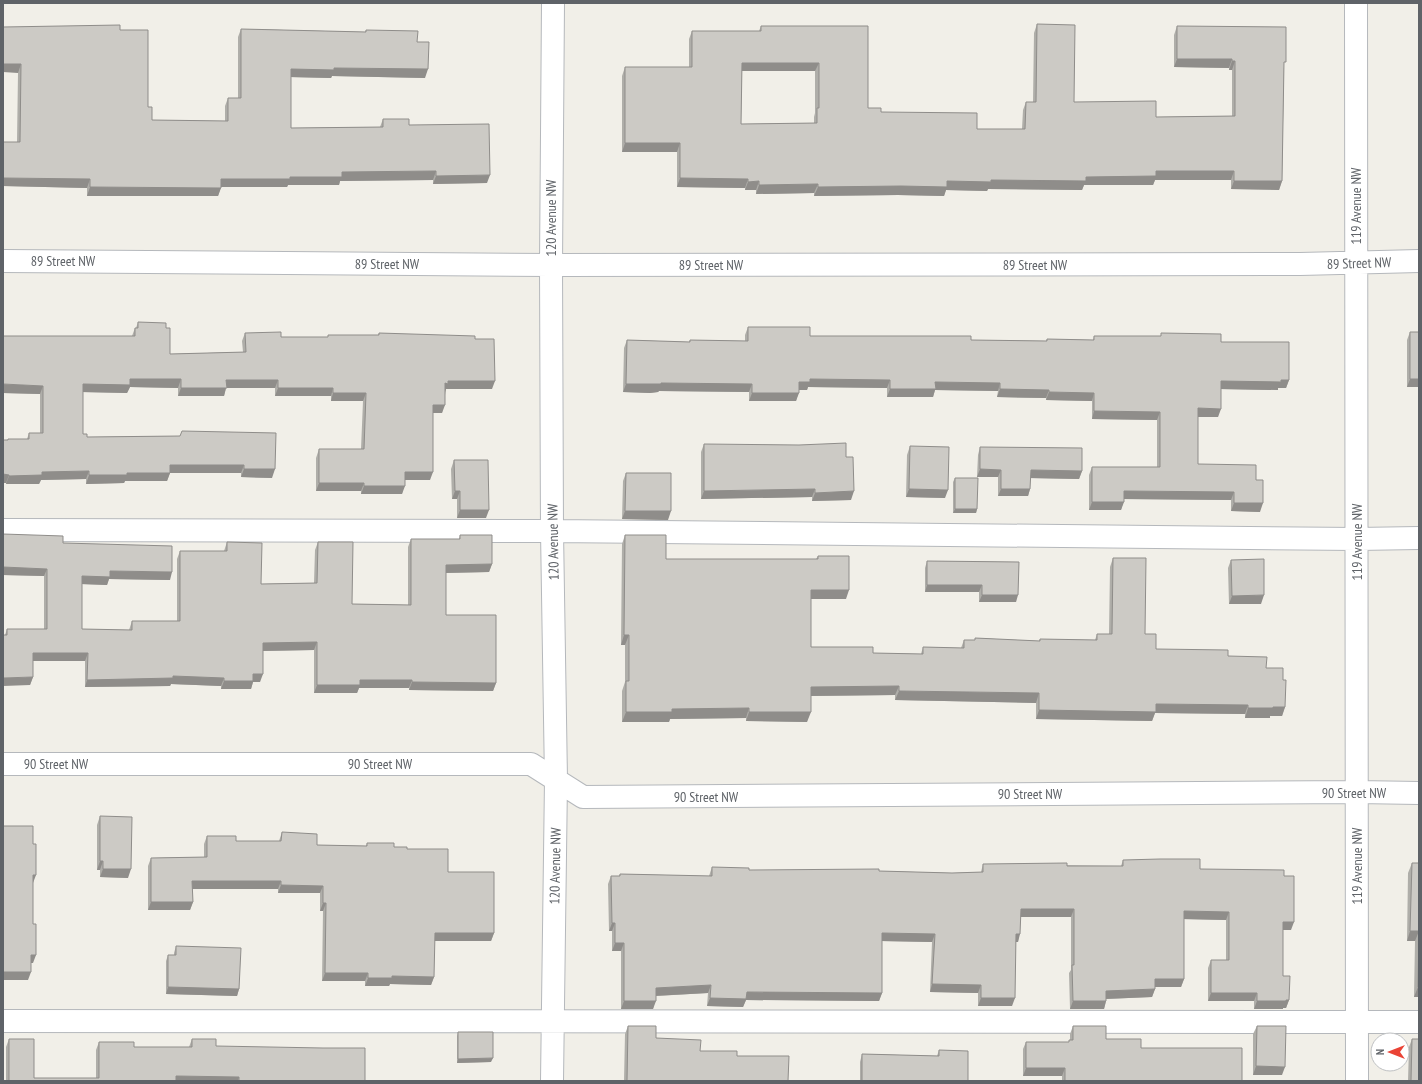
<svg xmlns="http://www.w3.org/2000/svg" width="1422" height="1084" font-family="'PT Sans Narrow',sans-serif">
<rect width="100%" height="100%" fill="#f1efe8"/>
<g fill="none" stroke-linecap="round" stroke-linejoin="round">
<g stroke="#b5b8bc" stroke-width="24">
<path id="minor" d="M1356,3L1357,1081
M3,261L551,265L1300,264L1419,261
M3,530L552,531L1357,539L1419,538
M3,764H531L583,797L1357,792L1419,793
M3,1021L1419,1022
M552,1081L556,780L552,531L551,265L553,3"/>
</g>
<use href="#minor" stroke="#fff" stroke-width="22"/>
</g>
<path fill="#afaea9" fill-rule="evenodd" d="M1037,24L1074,102L1156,117L1232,116V70H1229V68L1174,67V35L1177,26L1284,68L1282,181L1279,190L1231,189V180H1155L1153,185H1084L1082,190L988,189L987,191L946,190L944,196L898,195L814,196V193L756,194V190H745V188L677,187V152H622V76L625,67H689V39L692,31H759L761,26H868V108L881,112L977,129H1022L1023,110L1026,102H1033L1034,33ZM742,71H815V113L814,117V123L741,124Z
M3,27L120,30L152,120L225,121V106L228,98H238V37L241,29L365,32L366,30L417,42L425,78L332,76L331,78L291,77V128L380,127L383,119L409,125L487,183L433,184V180L340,181L339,185H288L287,187H221L218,196H87V188L3,186V142H17L18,73Z
M138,322L166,328L170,354L243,352L242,341L245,333L281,337H328V335H378L379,333L475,339L492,389H446L442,413H433L430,480H405L402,494H361V491H316V458L319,449H361L363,401H331V396H275V388H226L224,396H178V388L130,387L127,393L83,392V434L87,437L180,436L272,478L241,477V473H170L167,481H125L124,483L86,484V479L41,480L39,484H6V483H3V440H8V439H27L29,433H40V394L3,393L132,336L135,328H136Z
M748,327L810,336L971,340L1046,341L1047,339L1093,340L1094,336H1161V333L1221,342L1289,380L1286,388H1278V390L1221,389L1218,417H1198V464L1256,480L1260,512L1231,511V500L1124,499L1121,510H1089V475L1092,467H1157V420L1092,419V401L1046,400V398L997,397L998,391L935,390L933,397H887V388L808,387L807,390H799L796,401H749V392L659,391L658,392L650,393L623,392L624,348L627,340L689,342L690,340L745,341V335Z
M1410,332L1419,387H1407V340Z
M704,444L846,457L851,500L812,501V497L701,499V452Z
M910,446L945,498L906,497L907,455Z
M980,447L1082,471L1079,479L1030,478V489L1028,496H998V477H977L978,455Z
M454,460L486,518H457V499H452L451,469Z
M626,473L668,520L622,519L623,481Z
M955,478L977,509L976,513H953V482Z
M3,534L63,543L170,580L109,579L107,585L82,584V629L129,630L132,621H177V559L180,551H224L227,542L261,584L314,583L315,550L318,542L352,604L408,605V547L411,539H459L460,535L492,564L489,572L446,573V615L496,683L493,691L409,690V688H359L357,693H314V650L263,651L260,682H253L251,689H221V686L171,684L170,686L85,687V661H33V677L30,685L5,635L7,629H44V576L3,575Z
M625,535L666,559H816L818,556L846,599H811V647L873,653L921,654L923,647L961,648L964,640H975V638L1039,641L1040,639L1095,640L1097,634H1109L1110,567L1113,558L1145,634L1156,649L1228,656L1266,668L1283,680L1285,707L1282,716H1270V718H1245V714L1155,713L1152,721L1036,719V703L895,700V695L811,696L807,722L746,721V718L670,719L669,722H622V691L625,682V645H621L622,544Z
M1231,560L1261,604H1229L1228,568Z
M927,561L1019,562L1016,602H979V592H925V568Z
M100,816L128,878L100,877V870H97V825Z
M282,832L317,845L366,846L367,843L407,849L448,872L494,933L491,941H434V977L431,985L390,984L389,986H365V981H322L323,911H320V893H278V889H192L193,902L190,910H148V866L151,858L204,857V844L207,836L236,841H279Z
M1123,860L1200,869L1284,876L1291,930H1283V976L1289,1000L1286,1008H1283V1009H1254V1001H1208V968L1211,960H1226V920L1184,919V979L1181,987H1155V989L1152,997L1106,999V1001L1104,1009H1070L1069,973L1071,970V917H1021L1018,942H1016L1012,1006H978V993L930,992L932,942L882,941V993L879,1001L746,1000L743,1007L707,1006L708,993L656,996L653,1009H621V951H612V931H609L608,884L611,876H619L620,874L709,876L712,867L749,870L879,871L952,873L981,872L983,864L1121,866Z
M1412,863H1419V997H1414L1415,941H1407L1408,873Z
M176,946L239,989L237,996L166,994V961L168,955H174V953Z
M628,1026L656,1038L700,1051L737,1056L788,1081H624L625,1034Z
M1073,1026L1106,1039L1141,1048L1242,1081H1062V1076H1023V1049L1026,1042H1069V1040H1070V1034Z
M1257,1026L1282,1075H1253V1034Z
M458,1032L491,1062L457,1063V1036Z
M9,1039L34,1078H96V1050L99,1042L134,1047H189L192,1039L216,1046L365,1081H6V1047Z
M1412,1039L1419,1081H1408L1409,1047Z
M939,1050L968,1081H860V1062L862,1054L937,1056Z"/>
<path fill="#8f8d8a" d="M1177,59H1232L1229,68L1174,67Z
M1232,61H1235L1232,70H1229Z
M742,63H819L815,71H739Z
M3,64H21L18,73L3,72Z
M334,68L428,69L425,78L332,76L331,78L288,77L291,69Z
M625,143H680L677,152H622Z
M436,171L433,180L340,181L339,185H288L287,187H218L221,179L290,177L342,172Z
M1156,171H1234L1231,180H1155L1153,185H1084L1082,190L988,189L987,191L946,190L944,196L898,195L814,196L818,187L947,181L1086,177Z
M490,175L487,183L433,184L436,176Z
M3,178L90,179L87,188L3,186Z
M680,178L748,179L745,188L677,187Z
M759,181L756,190H745L748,182Z
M1234,181H1282L1279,190L1231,189Z
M818,184L814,193L756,194L759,185Z
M90,187L221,188L218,196H87Z
M130,379H181L178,388L130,387L127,393L80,392L83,384Z
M810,379L890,380L887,388L808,387L807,390H796L799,382Z
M1410,379H1419V387H1407Z
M226,380H278L275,388H226L224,396H178L181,388Z
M1281,380H1289L1286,388H1278V390L1218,389L1221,381Z
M448,381H495L492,389H446L445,392V383Z
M935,382L1000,383L998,391L935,390L933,397H887L890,389Z
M661,383L752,384L749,392L659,391L658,392L650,393L623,392L626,384Z
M3,384L43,386L40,394L3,393Z
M278,388H333L331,396H275Z
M1000,389L1049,390L1046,398L997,397Z
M1049,392L1094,393L1092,401L1046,400Z
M333,393H366L363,401H331Z
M752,393H799L796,401H749Z
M433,405H445L442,413H430Z
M1198,408L1221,409L1218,417H1195Z
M1094,411L1160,412L1157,420L1092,419Z
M170,465H244L241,473H170L167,481H125L124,483L86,484L89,475L127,473Z
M244,469H275L272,478L241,477Z
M980,469L1001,470L998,477H977Z
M1031,470L1082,471L1079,479L1028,478Z
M89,471L86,479L41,480L39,484H6L9,476L42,472Z
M405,472H433L430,480H402Z
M3,474L9,475L6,483H3Z
M319,483H364L361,491H316Z
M364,486H405L402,494H361Z
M815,489L812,497L701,499L704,491Z
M909,489L948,490L945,498L906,497Z
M1001,489H1030L1028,496H998Z
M455,491H460L457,499H452Z
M854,491L851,500L812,501L815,493Z
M1124,491L1234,492L1231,500L1121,499Z
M1092,502H1124L1121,510H1089Z
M1234,503H1263L1260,512L1231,511Z
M955,509H977L976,513H953Z
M460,510H489L486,518H457Z
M625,511H671L668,520L622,519Z
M492,564L489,572L443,573L446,565Z
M3,567L47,569L44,576L3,575Z
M110,571L172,572L170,580L109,579L107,585L80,584L82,576Z
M927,585H982L979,592H925Z
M811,590H849L846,599H808Z
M982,595H1018L1016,602H979Z
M1264,595L1261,604H1229L1232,596Z
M624,635H629L625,645H621Z
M317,642L314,650L261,651L263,643Z
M33,653H88L85,661H30Z
M253,674H263L260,682H253L251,689H221L224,681Z
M173,676L224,678L221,686L171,684L170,686L85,687L87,680Z
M33,677L30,685L3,686V678Z
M360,680H412L409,688H359L357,693H314L317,685Z
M412,682L496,683L493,691L409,690Z
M899,686L895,695L808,696L811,687Z
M899,691L1039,693L1036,703L895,700Z
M1156,704L1248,705L1245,714L1155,713L1152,721L1036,719L1039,710Z
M1273,707H1285L1282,716H1270V718H1245L1248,708Z
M749,708L746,718L670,719L669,722H622L626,712L672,709Z
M749,712H811L807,722L746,721Z
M100,861H103L100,870H97Z
M103,869H131L128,878L100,877Z
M33,875H36L33,883Z
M192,881H281L278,889H189Z
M281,885L323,886L320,893H278Z
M151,902H193L190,910H148Z
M323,903H326L323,911H320Z
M1021,909H1074L1071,917H1018Z
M1184,911L1229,912L1226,920L1181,919Z
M1283,922H1294L1291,930H1280Z
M612,923H615L612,931H609Z
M1410,931H1419L1415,941H1407Z
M435,933H494L491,941H432Z
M882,933L935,934L932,942L879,941Z
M1016,934H1020L1018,942H1013Z
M615,943H624L621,951H612Z
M31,955H36L33,963H28Z
M3,972H31L28,980H3Z
M325,973H368L365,981H322Z
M392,976L434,977L431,985L390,984L389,986H365L368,978Z
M1155,979H1184L1181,987H1152Z
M932,984L981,985L978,993L930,992Z
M711,985L708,993L653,996L656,988Z
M168,987L239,989L237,996L166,994Z
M1418,987H1419V997H1414Z
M1155,989L1152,997L1104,999L1106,991Z
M747,992L882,993L879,1001L746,1000L743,1007L707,1006L710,998Z
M1211,993H1257L1254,1001H1208Z
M981,998H1015L1012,1006H978Z
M1289,1000L1286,1008H1283V1009H1254L1257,1001Z
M624,1001H656L653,1009H621Z
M1073,1001H1106L1104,1009H1070Z
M493,1058L491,1062L457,1063L458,1059Z
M1256,1066L1285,1067L1282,1075H1253Z
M1026,1068H1065L1062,1076H1023Z
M176,1076L239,1077L238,1081H174Z"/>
<path fill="#cccac5" stroke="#8f8d8a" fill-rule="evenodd" d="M1037,24L1075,25L1074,102L1156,101V117L1235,116V61H1232V59H1177V26L1286,27V62H1284L1282,181H1234V171H1156V176L1086,177V181L991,180V182L947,181V187L901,186L818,187V184L759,185V181L748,182V179L680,178V143H625V67H692V31H761V26H868V108H881V112L977,113V129H1025L1026,102H1036ZM742,63H819V108H817V123L741,124Z
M120,25V30H148V107H152V120L228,121V98H241V29L366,32V30L418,31L417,42H429L428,69L334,68V70L291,69V128L383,127V119H409V125L489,124L490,175L436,176V171L342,172V177H290V179H221V188L90,187V179L3,178V142H20L21,64H3V27Z
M138,322L166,323V328H170V354L246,352L245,333L281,332V337H328V335H379V333L475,336V339H494L495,381H448V384L445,383V405H433V472H405V486H364V483H319V449H364L366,393H333V388H278V380H226L227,388H181V379H130V385L83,384V434H87V437L180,436L182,431L276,433L275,469H244V465H170V473H127V475H89V471L42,472V475L9,476V475L3,474V440H8V439H29V433H43V386L3,384V336H135V328H138Z
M748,327H810V336H971V340L1047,341V339L1094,340V336H1161V333L1221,334V342H1289V380H1281V382L1221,381V409L1198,408V464L1256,465V480H1263V503H1234V492L1124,491V502H1092V467H1160V412L1094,411V393L1049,392V390L1000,389V383L935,382L936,389H890V380L810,379V382H799V393H752V384L661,383V384H626L627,340L690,342V340L748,341Z
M1410,332H1419V379H1410Z
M846,443V457H853L854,491L815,493V489L704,491V444L799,445Z
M910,446L949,447L948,490L909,489Z
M980,447L1082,448V471L1031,470L1030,489H1001V470L980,469Z
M454,460H488L489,510H460V491H455Z
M626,473H671V511H625Z
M955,478H978L977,509H955Z
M3,534L63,536V543L172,546V572L110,571V577L82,576V629L132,630V621H180V551H227V542L262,543L261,584L317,583L318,542H353L352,604L411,605V539H460V535H492V564L446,565V615H496V683L412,682V680H360V685H317V642L263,643V674H253V681H224V678L173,676V678L87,680L88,653H33V677L3,678V635H7V629H47V569L3,567Z
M625,535H666V559H818V556H849V590H811V647H873V653L923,654V647L964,648V640H975V638L1040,641V639L1097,640V634H1112L1113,558H1146L1145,634H1156V649L1228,650V656L1267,657L1266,668H1283V680H1286L1285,707H1273V708H1248V705L1156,704V712L1039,710V693L899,691V686L811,687V712H749V708L672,709V712H626V681H629V635H624Z
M1264,559V595L1232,596L1231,560Z
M927,561L1019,562L1018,595H982V585H927Z
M100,816L132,817L131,869H103V861H100Z
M3,826H33V844H36V875H33V924H36V955H31V972H3Z
M282,832L317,834V845L367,846V843H394V847H407V849H448V872H494V933H435L434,977L392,976V978H368V973H325L326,903H323V886L281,885V881H192L193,902H151V858L207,857V836H236V841H281Z
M1160,859H1200V869L1284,870V876H1294V922H1283V976H1290L1289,1000H1286V1001H1257V993H1211V960H1229V912L1184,911V979H1155V989L1106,991V1001H1073L1072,965H1074V909H1021L1020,934H1016L1015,998H981V985L932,984L935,934L882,933V993L747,992L746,999L710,998L711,985L656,988V1001H624V943H615V923H612L611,876H620V874L712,876V867L749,868V870L879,869V871L952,873L983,872V864L1067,863V866H1123V860Z
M1412,863H1419V987H1418L1419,931H1410Z
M176,946L241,948L239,989L168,987V955H176Z
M628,1026H656V1038L701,1040L700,1051H737V1056H789L788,1081H627Z
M1073,1026H1106V1039H1141V1048H1242V1081H1065V1068H1026V1042H1069V1040H1073Z
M1257,1026H1286L1285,1067L1256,1066Z
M458,1032H493V1058L458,1059Z
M9,1039H34V1078H99V1042H134V1047H192V1039H216V1046L323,1048H365V1081H239V1077L176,1076V1081H9Z
M1412,1039H1419V1081H1411Z
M939,1050L968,1051V1081H862V1054L939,1056Z"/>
<g text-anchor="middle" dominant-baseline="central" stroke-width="4" stroke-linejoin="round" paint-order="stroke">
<g font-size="14" fill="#5f6368" stroke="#fff">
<text transform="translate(1356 206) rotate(-90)">119 Avenue NW</text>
<text transform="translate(551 218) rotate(-90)">120 Avenue NW</text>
<text x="63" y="261">89 Street NW</text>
<text transform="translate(1359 263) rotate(-2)">89 Street NW</text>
<text x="387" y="264">89 Street NW</text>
<text x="711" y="265">89 Street NW</text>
<text x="1035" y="265">89 Street NW</text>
<text transform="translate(553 542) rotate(-91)">120 Avenue NW</text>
<text transform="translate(1357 542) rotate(-90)">119 Avenue NW</text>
<text x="56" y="764">90 Street NW</text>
<text x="380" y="764">90 Street NW</text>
<text x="1354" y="793">90 Street NW</text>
<text x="1030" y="794">90 Street NW</text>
<text x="706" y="797">90 Street NW</text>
<text transform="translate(555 866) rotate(-89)">120 Avenue NW</text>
<text transform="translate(1357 866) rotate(-90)">119 Avenue NW</text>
</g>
</g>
<rect width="1422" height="1084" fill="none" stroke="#5f6368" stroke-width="8"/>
<g transform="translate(1390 1052) rotate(270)"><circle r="19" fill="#ffffff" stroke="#bfc1c3"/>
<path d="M0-3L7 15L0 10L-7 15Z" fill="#ea4335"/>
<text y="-6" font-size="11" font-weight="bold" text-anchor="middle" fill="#5f6368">N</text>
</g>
</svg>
